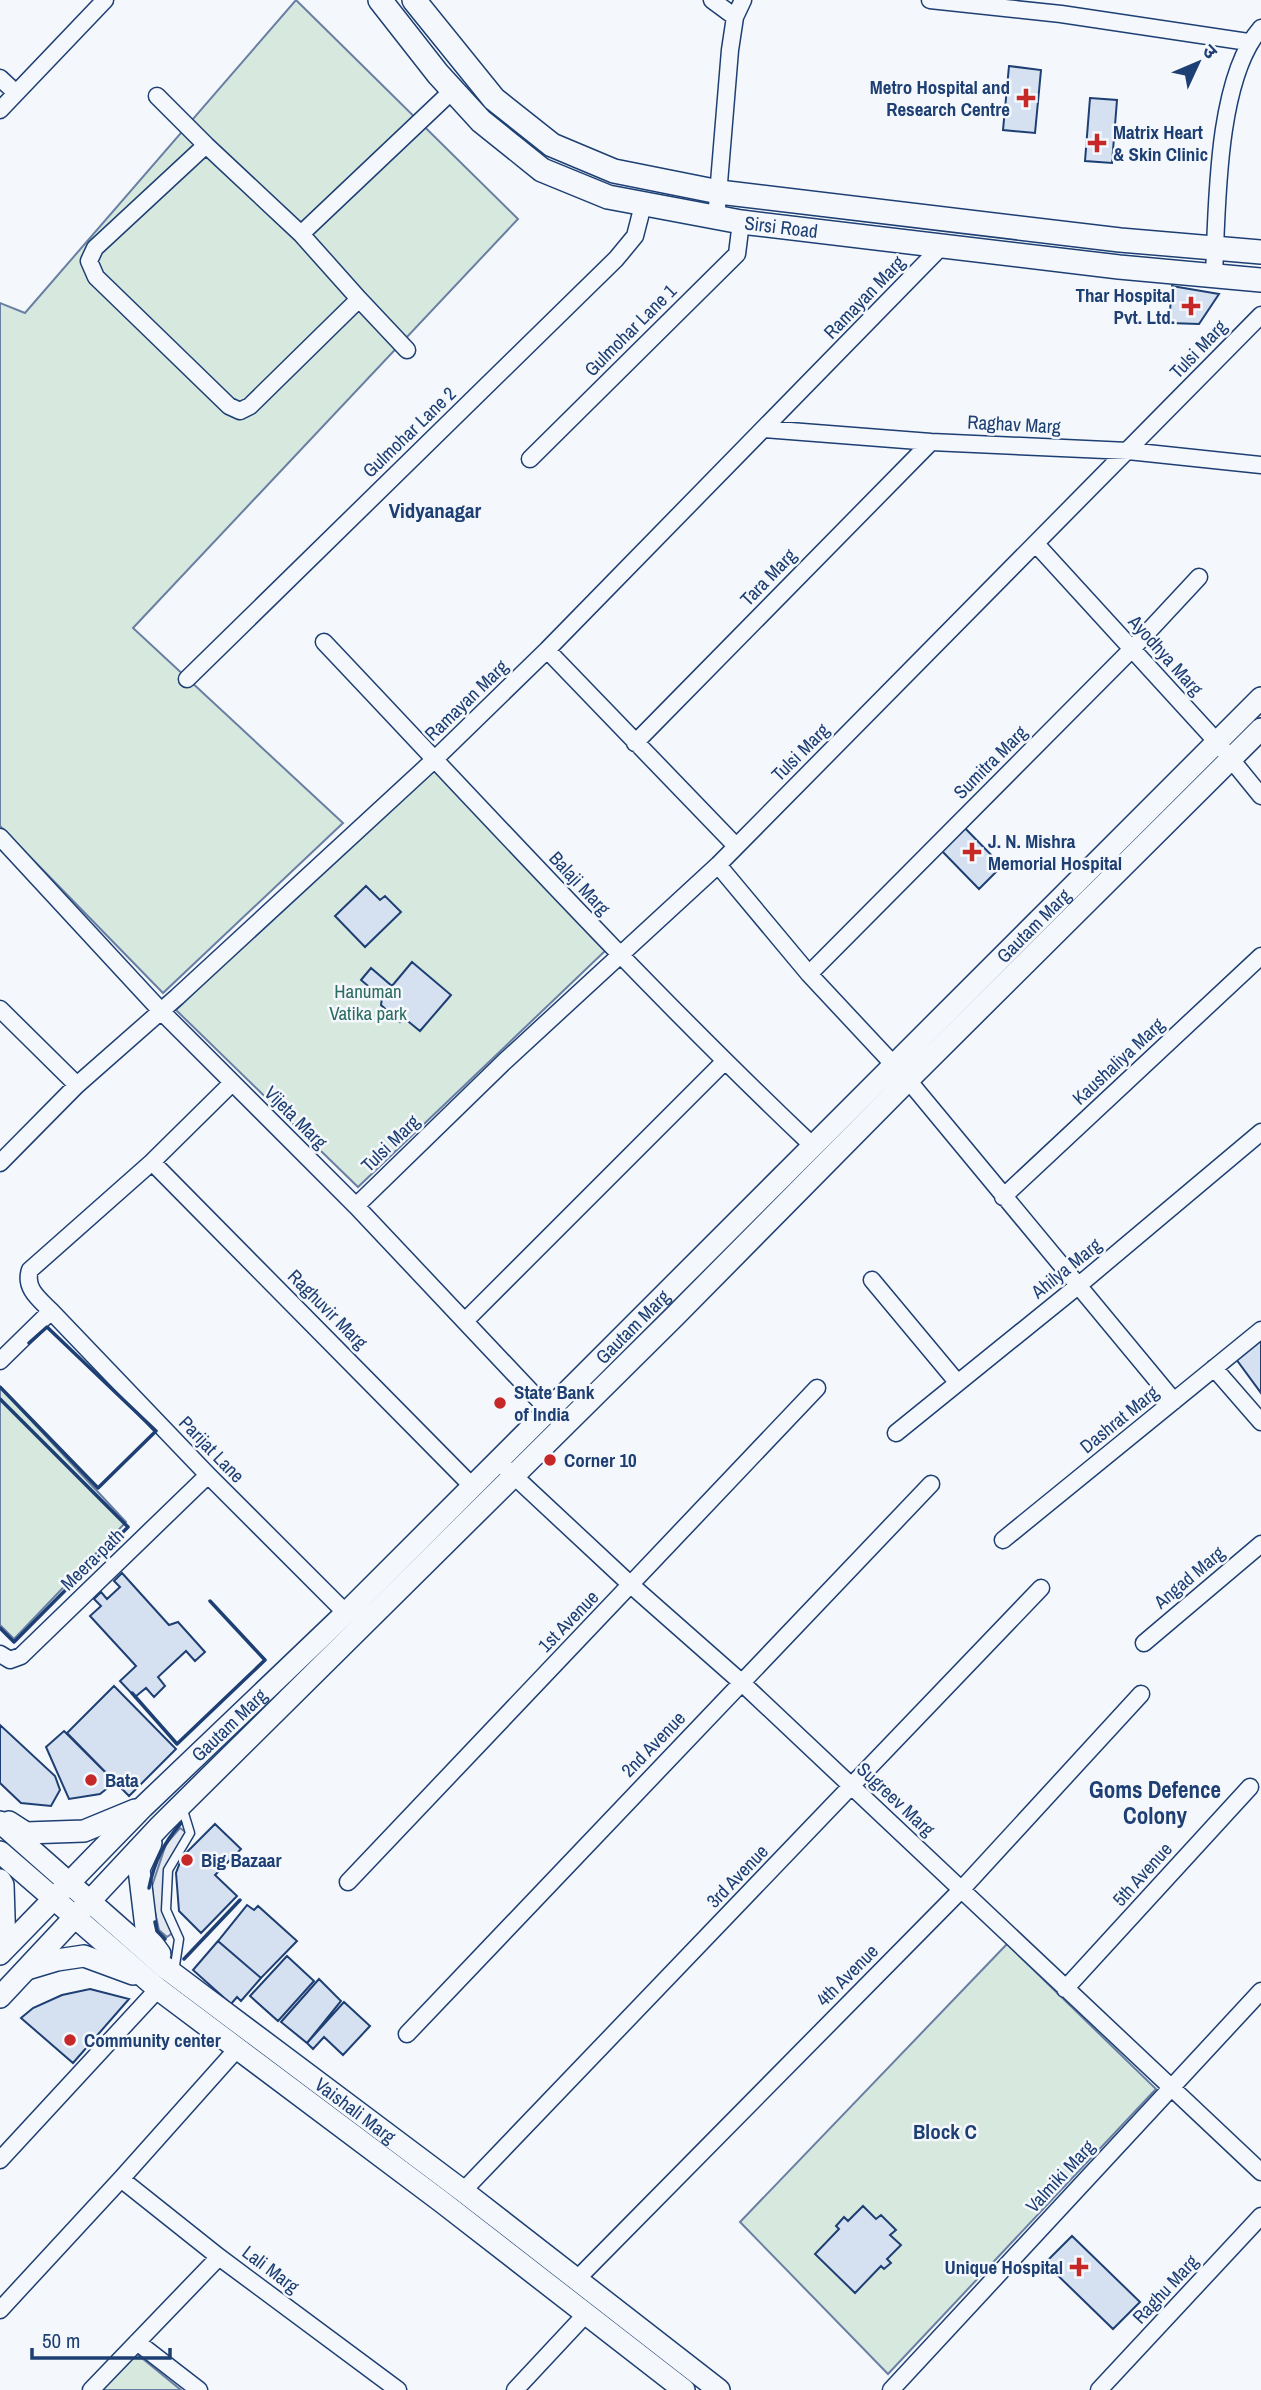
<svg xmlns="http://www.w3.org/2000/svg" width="1261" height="2390" font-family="'Archivo Narrow','Noto Sans Devanagari',sans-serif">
<rect width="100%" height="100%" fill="#f4f7fb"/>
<path fill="#d7e8df" stroke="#687fa3" stroke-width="2" d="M296,0L518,219L133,628L343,823L163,993L0,826V303L25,313Z
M430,765L605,951L358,1187L176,1010Z
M0,1387L126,1522L14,1639L0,1625Z
M1007,1944L1156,2089L888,2374L740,2222Z
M132,2350L181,2390H93Z"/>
<path fill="#e3e8f0" stroke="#687fa3" stroke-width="2" d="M180,1828L187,1833L166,1869L164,1909L174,1932L167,1937L159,1930L153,1903L152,1886L166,1844Z"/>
<path fill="#d5e0f0" stroke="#1d3f73" stroke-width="2" d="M1009,66L1041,70L1035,133L1003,130Z
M1090,98L1117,100L1112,163L1085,161Z
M1172,286L1219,294L1199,324L1169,323Z
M960,823L1002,866L979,889L937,846Z
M366,886L380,900L385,896L401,912L365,947L335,916Z
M412,962L451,995L420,1031L404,1018L400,1022L381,1005L382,998L361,980L371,968L392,986Z
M1261,1338V1393L1236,1359Z
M122,1573L169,1625L178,1622L205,1652L195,1661L186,1651L158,1677L165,1686L154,1697L146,1688L135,1697L120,1681L136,1666L90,1616L101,1606L94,1599L101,1592L107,1599L120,1587L114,1581Z
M114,1686L176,1749L129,1796L67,1733Z
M0,1725L55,1776L60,1790L51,1806L21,1803L0,1783Z
M64,1731L115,1782L100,1794L69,1799L46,1747Z
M215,1824L241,1849L215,1875L237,1896L201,1933L179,1911L176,1873L182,1857Z
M247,1905L254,1910L258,1906L297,1941L261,1978L218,1941Z
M218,1941L261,1978L241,2001L237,1997L231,2004L193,1970Z
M287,1956L314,1981L278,2021L250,1996Z
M319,1979L341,2001L307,2043L281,2022Z
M90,1989L129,1999L73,2063L21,2018L33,2008L62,1995Z
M344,2002L370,2026L343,2055L324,2037L313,2049L307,2043Z
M863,2206L876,2219L881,2215L896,2230L890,2235L901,2245L887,2259L891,2263L884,2269L881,2266L855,2293L815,2254L839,2229L836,2226L844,2217L848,2221Z
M1072,2236L1140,2302L1113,2329L1045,2263Z"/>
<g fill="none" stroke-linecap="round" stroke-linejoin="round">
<g stroke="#1d3f73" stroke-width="11">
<path id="service" d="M174,1972L179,1939L166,1910L168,1870L190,1833L182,1807"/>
</g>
<g stroke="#1d3f73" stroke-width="19">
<path id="minor" d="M712,0L735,17
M930,0L1061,14L1248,42
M0,78L16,93
M157,96L206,145
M0,110L105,0
M716,219L730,50L735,17L743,0
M301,234L206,145L95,248L89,261L96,277L229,406L240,411L250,406L359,299L301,234L453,90
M1214,276C1217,208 1216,79 1261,28
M359,299L407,350
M764,429L931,442L1128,451L1261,465
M530,459L737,254L741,222
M1036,544L1217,742L1261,796
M324,642C485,812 643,985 813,1146
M547,650L736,846
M187,679L616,259L635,236L643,205
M635,743L931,442
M0,837L161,1011L356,1206L555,1417
M718,865L809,974L908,1080L1174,1401
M809,974L1132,649L1199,577
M0,1009L77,1085
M232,1083L152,1162L30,1270C24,1288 39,1299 51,1311L208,1475L346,1613
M152,1162L473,1487
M0,1163L77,1085L177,997L435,759L547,650L942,246
M1003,1197L1261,956
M356,1206L504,1062L718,865L1261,315
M872,1280L957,1382
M465,1321L724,1062
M0,1361L51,1311
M1214,1368L1261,1422
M896,1433L1079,1285L1261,1132
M498,1461L631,1585L741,1682L1261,2172
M1003,1540L1261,1330
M1144,1643L1261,1544
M0,1654L10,1660L21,1656L208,1475
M348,1882L817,1388
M1065,1989L1250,1787
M407,2034L931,1484
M0,2160L158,1989
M121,2179L219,2257L398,2390
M463,2191L1041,1588
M576,2280L961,1890L1141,1694
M0,2310L121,2179L237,2049
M137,2342L199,2390
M91,2390L219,2257
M515,2390L585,2315
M891,2390L1261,1991
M1099,2390L1261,2216"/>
</g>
<g stroke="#1d3f73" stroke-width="24">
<g id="tertiary">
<path id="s1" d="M0,1822L163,1966L463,2191L719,2390"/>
<path d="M9,1822L26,1833L84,1831L135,1810"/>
<path d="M151,1843L139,1869L147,1936L160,1954"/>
<path d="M0,1852L158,1989L442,2202L684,2390"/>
<path d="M0,1880L3,1885L5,1948"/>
<path id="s2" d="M0,1954L143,1807L346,1613L1261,698"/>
<path d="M27,1969L57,1960L84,1956L133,1974"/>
<path d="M0,1997L160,1826L674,1317L908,1080L1261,729"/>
</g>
</g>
<g stroke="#1d3f73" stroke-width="26">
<g id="secondary">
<path id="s3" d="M380,0L438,74L481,121L542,170L608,197L741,222L1119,267L1261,280"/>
<path d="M414,0L494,99L552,145L614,171L719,192L1120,240L1261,252"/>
</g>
</g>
<use href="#service" stroke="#f4f7fb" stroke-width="8"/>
<use href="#minor" stroke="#f4f7fb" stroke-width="16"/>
<use href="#tertiary" stroke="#f4f7fb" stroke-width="21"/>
<use href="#secondary" stroke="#f4f7fb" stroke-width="23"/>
<path stroke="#1d3f73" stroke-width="3.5" d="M0,1387L98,1488L156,1431L47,1327L29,1343
M0,1399L128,1527L14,1642L0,1628
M132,1693L177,1744L265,1660L210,1601
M149,1888C154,1862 164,1843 181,1823
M155,1922L157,1931L165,1939
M184,1959L240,1900"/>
</g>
<g fill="#c62828" stroke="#f4f7fb" stroke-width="2.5">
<path d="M1022.5 87.5h7v7h7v7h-7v7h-7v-7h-7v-7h7z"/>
<path d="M1093.5 132.5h7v7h7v7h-7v7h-7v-7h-7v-7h7z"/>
<path d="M1187.5 295.5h7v7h7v7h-7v7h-7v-7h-7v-7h7z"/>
<path d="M968.5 841.5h7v7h7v7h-7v7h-7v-7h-7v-7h7z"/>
<circle cx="500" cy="1403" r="7"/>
<circle cx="550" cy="1460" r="7"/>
<circle cx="91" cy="1780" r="7"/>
<circle cx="187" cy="1860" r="7"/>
<circle cx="70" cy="2040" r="7"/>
<path d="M1075.5 2256.5h7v7h7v7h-7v7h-7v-7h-7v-7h7z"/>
</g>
<g text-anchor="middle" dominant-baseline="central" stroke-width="5" stroke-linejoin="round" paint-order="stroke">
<g font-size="19" font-weight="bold" fill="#1d3f73" stroke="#f4f7fb" text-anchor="start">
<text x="1010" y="87" text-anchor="end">Metro Hospital and<tspan x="1010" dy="22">Research Centre</tspan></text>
<text x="1113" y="132">Matrix Heart<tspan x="1113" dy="22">&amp; Skin Clinic</tspan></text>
<text x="1175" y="295" text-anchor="end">Thar Hospital<tspan x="1175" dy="22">Pvt. Ltd.</tspan></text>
<text x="988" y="841">J. N. Mishra<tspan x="988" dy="22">Memorial Hospital</tspan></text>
<text x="514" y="1392">State Bank<tspan x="514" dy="22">of India</tspan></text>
<text x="564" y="1460">Corner 10</text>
<text x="105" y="1780">Bata</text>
<text x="201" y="1860">Big Bazaar</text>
<text x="84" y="2040">Community center</text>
<text x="1063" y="2267" text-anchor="end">Unique Hospital</text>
</g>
<g font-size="19" fill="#1d3f73" stroke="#f4f7fb">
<text stroke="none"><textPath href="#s3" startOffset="483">Sirsi Road</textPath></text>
<text transform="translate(864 297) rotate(-46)">Ramayan Marg</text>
<text transform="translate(630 330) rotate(-45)">Gulmohar Lane 1</text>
<text transform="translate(1198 349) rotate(-46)">Tulsi Marg</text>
<text transform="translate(1014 424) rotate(3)">Raghav Marg</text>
<text transform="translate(409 432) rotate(-44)">Gulmohar Lane 2</text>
<text transform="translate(768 577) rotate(-46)">Tara Marg</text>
<text transform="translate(1166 655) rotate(48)">Ayodhya Marg</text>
<text transform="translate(466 700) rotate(-44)">Ramayan Marg</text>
<text transform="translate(800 752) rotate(-45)">Tulsi Marg</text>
<text transform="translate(990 762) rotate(-45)">Sumitra Marg</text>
<text transform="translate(580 883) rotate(47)">Balaji Marg</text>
<text stroke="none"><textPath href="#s2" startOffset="1458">Gautam Marg</textPath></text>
<text transform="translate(1118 1061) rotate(-43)">Kaushaliya Marg</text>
<text transform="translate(296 1117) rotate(45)">Vijeta Marg</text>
<text transform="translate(390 1143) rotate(-44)">Tulsi Marg</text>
<text transform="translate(1066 1268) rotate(-39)">Ahilya Marg</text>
<text transform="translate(328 1309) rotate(45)">Raghuvir Marg</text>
<text stroke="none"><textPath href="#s2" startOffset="891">Gautam Marg</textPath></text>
<text transform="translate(1119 1419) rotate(-39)">Dashrat Marg</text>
<text transform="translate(212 1449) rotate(46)">Parijat Lane</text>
<text transform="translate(92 1559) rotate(-44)">Meera path</text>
<text transform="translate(1189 1577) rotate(-40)">Angad Marg</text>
<text transform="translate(568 1621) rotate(-46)">1st Avenue</text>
<text stroke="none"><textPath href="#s2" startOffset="324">Gautam Marg</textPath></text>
<text transform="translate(653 1744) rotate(-46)">2nd Avenue</text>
<text transform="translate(896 1799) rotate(43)">Sugreev Marg</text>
<text transform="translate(1142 1874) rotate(-48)">5th Avenue</text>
<text transform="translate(737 1876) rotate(-46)">3rd Avenue</text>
<text transform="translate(847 1975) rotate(-45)">4th Avenue</text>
<text stroke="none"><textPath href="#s1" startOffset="458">Vaishali Marg</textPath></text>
<text transform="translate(1060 2176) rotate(-47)">Valmiki Marg</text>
<text transform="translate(271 2269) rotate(37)">Lali Marg</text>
<text transform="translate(1165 2289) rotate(-47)">Raghu Marg</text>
</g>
<g font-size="19" fill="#2c6c60" stroke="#f4f7fb">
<text x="368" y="991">Hanuman<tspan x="368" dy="22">Vatika park</tspan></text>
</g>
<g font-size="21" font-weight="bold" fill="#1d3f73" stroke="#f4f7fb">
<text x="435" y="510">Vidyanagar</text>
<text x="945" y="2131">Block C</text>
</g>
<g font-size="23" font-weight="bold" fill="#1d3f73" stroke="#f4f7fb">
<text x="1155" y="1789">Goms Defence<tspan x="1155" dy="26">Colony</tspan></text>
</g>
</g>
<g transform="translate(1198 63) rotate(46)" stroke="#f4f7fb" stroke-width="5" paint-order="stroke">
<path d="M0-5L12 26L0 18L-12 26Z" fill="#1d3f73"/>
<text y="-10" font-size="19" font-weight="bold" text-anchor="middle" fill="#1d3f73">उ</text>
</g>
<path d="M32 2348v10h138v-10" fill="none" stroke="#1d3f73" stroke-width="3.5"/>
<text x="42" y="2348" font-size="21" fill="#1d3f73" stroke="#f4f7fb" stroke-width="5" paint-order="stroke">50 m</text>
</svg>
